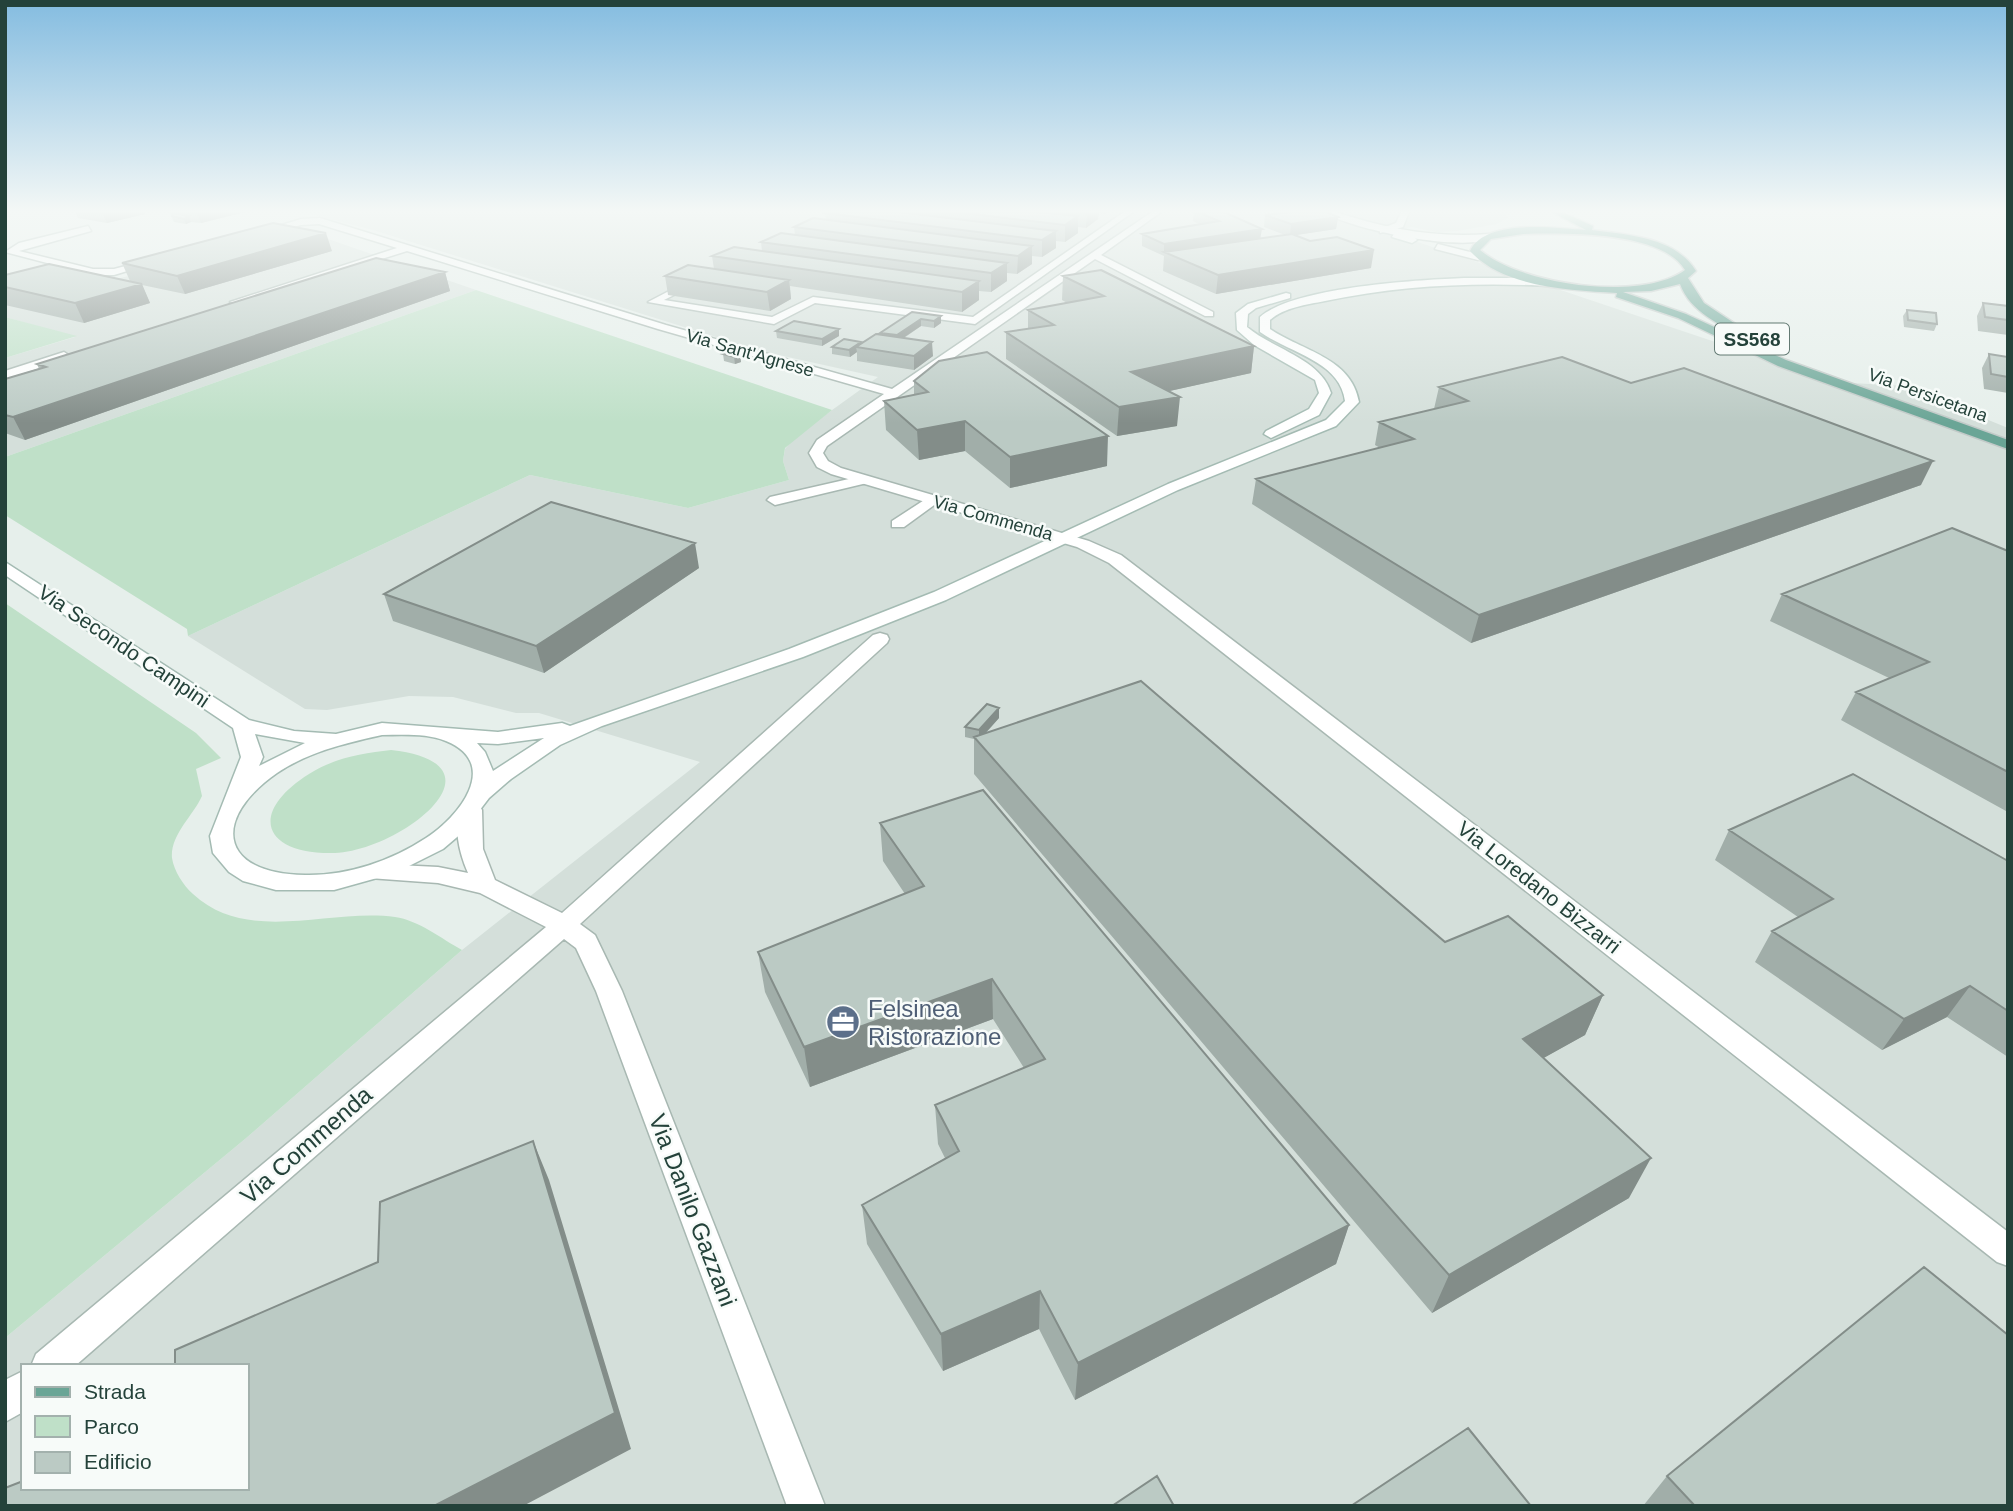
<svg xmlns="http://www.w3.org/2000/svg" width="2013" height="1511" font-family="Helvetica,sans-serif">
<rect width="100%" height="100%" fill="#e6efeb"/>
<path fill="#d4dfda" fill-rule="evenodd" d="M303,212H1504L1508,217L1497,224L1457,231L1436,232L1412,227L1385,231L1834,382L1905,386L2008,428V1506H5V1338L245,1139L462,950L700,762L539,713H516L453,697L409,696L327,710L305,709L188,636L530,475L688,508L789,480L783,461L785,449L796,436L878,377L761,351L373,230ZM23,1366H247V1488H23Z
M299,229L476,290L5,457V358L75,337L5,317V287L99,284Z"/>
<path fill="#bfe0c8" d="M476,290L832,410L785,448L783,461L789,480L688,508L530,475L188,636L187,629L5,515V457Z
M5,317L77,336L5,358Z
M5,603L196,733L221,758L196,769L202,796C193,816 170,835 172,858C174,871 183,885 193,894C248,945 329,908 395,917C418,920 442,939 462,950L245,1139L5,1338Z
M391,750C514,764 399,851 335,853C263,855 247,813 309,774C334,758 363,753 391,750Z"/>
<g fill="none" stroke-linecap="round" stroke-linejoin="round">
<g stroke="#a8b8b2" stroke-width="3">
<path id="lane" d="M1124,212H1133L975,324L815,303L774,324L648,302L692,279L697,282L696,284L664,300L772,317L813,297L973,317Z
M1401,212H1409L1403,227L1380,233V229L1396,223Z
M862,476L869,480L867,483L775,505L767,500L770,497Z
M932,495L940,500L937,503L904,527H892V521Z"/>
</g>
<g stroke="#a8b8b2" stroke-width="3">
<path id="street" d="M1152,212H1161L1101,255L1213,312V316H1205L1095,259L827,446L823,453L828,461L841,468L1089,541L1121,555L2008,1232V1266L1997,1262L1109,563L1077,547L831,474L817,467L809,453L817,440L884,394L658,329L407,251L239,304L230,302L397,248L319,224L301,225L261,236L256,233L301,219L320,218L666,325L892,389Z
M1324,212H1335C1387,229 1434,238 1489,234L1494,237C1467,254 1349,229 1324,212Z
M88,226L91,231L19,251L93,269H114L152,259L157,262L114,275H93L5,252L19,243Z
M1438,244L1482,255L1483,257L1478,260L1435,249Z
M64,352L70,356L68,359L5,379V371Z
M880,633L887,635L889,639L887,643L580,924L595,935L622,991L825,1506H787L596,991L576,948L564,939L75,1366H31L36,1354L546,927L480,893L438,883L369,878L365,872L369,866L377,864L438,867L468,873C460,855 451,823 463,805H479L482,810L483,849L495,880L562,913L873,635Z
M23,1371V1412L5,1422V1380Z"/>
</g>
<g stroke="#a4bbb3" stroke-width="3">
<path id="secondary" d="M1395,232L1415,238L1417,240L1412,243L1392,237Z
M1464,278H1522L1557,283L1552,286C1475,282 1401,285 1325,301C1306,305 1285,307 1270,320V329C1302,351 1351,357 1359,402L1336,426L1178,490L946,600L803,657L602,726L560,745L511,779L489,798L463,832L443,849L395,873L334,890H276L243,881L229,872L213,853L210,836L241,757L233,728L5,575V562L249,720L294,731L336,734L382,723L498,732L562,723L570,726L789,649L934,592L1168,484L1326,420L1345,401C1340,361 1289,353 1260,332V317C1294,287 1417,280 1464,278ZM255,734L305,743L259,766L263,757ZM382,735C402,735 426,733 446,741C502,764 458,818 426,838C391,861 347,876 305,875C219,874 211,819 277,773C308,752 346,743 382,735ZM544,738L493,771L485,752L477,743L498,744Z
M1286,293L1290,294V298L1256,308L1248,314L1247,327C1273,349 1321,359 1331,393L1319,415L1271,438L1264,434L1266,431L1309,409L1319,393L1315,380L1254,345L1237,330L1236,313L1248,304Z"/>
</g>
<g stroke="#c2cac8" stroke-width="3">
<path id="primary" d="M1552,212H1562L1593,226L1592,230C1629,235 1675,237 1696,271L1688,278L1704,303L1755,337L1745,339C1721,325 1690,312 1680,284L1651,291L1623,292L1686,314L1786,360L2008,440V449L1778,366L1678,318L1616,297L1617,293C1570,290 1504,288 1470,251C1485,218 1556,228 1586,230ZM1523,234C1565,233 1662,231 1685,270C1641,302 1521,285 1480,250L1491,239Z"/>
</g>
<use href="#lane" fill="#fff" fill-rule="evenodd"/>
<use href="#street" fill="#fff" fill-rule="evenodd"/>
<use href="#secondary" fill="#fff" fill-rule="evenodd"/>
<use href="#primary" fill="#6aa596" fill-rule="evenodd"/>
</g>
<path fill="#a1aea9" d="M75,212H145V214L107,223L78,218Z
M169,212H245L201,223L191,222L186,224L174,222Z
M827,212H1110L1106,214L1099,213L1098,219L1086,228L1078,227V233L1065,242L1056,241V248L1042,257L1032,256V264L1017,274L1007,273V281L991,292L979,291V300L962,312L790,286L791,299L770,311L668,295L665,276L714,269L712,256L762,251L761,242L795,235L794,227L826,220L825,213Z
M1194,212H1224L1261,238L1285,235L1264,227L1265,215L1338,217L1336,229L1295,235L1371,268L1216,294L1163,271L1164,256L1142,246V234L1199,224L1193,221Z
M332,251L185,294L142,285L150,303L84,323L5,305V275L130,281L122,263Z
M445,272L450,291L25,440L5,433V379L39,369L37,364Z
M1063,276L1254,346L1251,373L1169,391L1177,426L1117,436L1006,359V332L1028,329V310L1067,303L1062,300Z
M1983,303L2008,306V335L1978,331L1977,316Z
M1907,310L1937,324L1934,331L1904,327L1903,316Z
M912,312L941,323L934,328L921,326L904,338L933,356L914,370L857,361V352L850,357L832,354V347L861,342V344L880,334V333Z
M839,329V336L822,346L777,338L776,331Z
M723,354L740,355L741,362L735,364L724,361Z
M1989,354L2008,357V393L1984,389L1982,368Z
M914,381L1107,466L1010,488L965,451L919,460L886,430L884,401L914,395Z
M1631,383L1921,485L1471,643L1252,504L1256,479L1380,448L1375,445L1379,422L1434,409L1439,387Z
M2008,551V810L2006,811L1841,720L1856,692L1889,678L1770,621L1782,594Z
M699,568L544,673L393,621L384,594Z
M999,718L986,733L1445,942L1603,995L1585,1035L1543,1058L1629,1198L1432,1313L974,774V739L965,737V727Z
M880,823L1349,1225L1336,1264L1075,1400L1039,1329L943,1371L867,1244L862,1205L945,1158L938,1144L935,1105L1024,1068L993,1019L810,1087L765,992L758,952L905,894L883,861Z
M1729,830L2008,861V1057L1947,1017L1882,1050L1755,962L1772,931L1798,917L1715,860Z
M1667,1476L2008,1506H1643Z"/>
<path fill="#838d89" d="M102,212H145V214L107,223Z
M197,212H245L201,223Z
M1087,212H1099L1098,219L1086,228Z
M189,216L191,222L186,224L184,219Z
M1078,216V233L1065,242V225Z
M1338,217L1336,229L1290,236L1291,224Z
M1262,229L1260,240L1164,252V256V244Z
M1056,231V248L1042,257V240Z
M326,233L332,251L185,294L177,276Z
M1032,246V264L1017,274L1018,256Z
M1374,250L1371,268L1216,294L1218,275Z
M1007,263V281L991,292V273Z
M445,272L450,291L25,440L13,417Z
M789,280L791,299L770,311L767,292Z
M979,281V300L962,312V292Z
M142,284L150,303L84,323L75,303Z
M941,316V323L934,328V321Z
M921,319V326L897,342V335Z
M839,329V336L822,346V339Z
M861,342V348L856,347L857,352L850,357L849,350Z
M932,342L933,356L914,370V356Z
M1254,346L1251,373L1129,400L1131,372Z
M740,355L741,362L735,364L734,357Z
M1180,397L1177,426L1117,436L1119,407Z
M965,421V451L919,460L917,430Z
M1108,436L1107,466L1010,488V457Z
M1933,461L1921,485L1471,643L1479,615Z
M695,543L699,568L544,673L536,646Z
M999,708V718L979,740V730Z
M992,979L993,1019L810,1087L804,1047Z
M1970,986L1947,1017L1882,1050L1904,1019Z
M1603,995L1585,1035L1506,1079L1523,1039Z
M533,1141L549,1180L631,1449L523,1506H434Z
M1651,1158L1629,1198L1432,1313L1449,1275Z
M1349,1225L1336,1264L1075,1400L1078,1363Z
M1040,1291L1039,1329L943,1371L941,1334Z"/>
<path fill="#bbcac4" stroke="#838d89" stroke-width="2" d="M827,212H899L1056,231L1042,240L825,213Z
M956,212H1038L1078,216L1065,225Z
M1198,212H1224L1262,229L1164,244L1142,234L1219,221Z
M1291,212H1327L1338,217L1291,224L1265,215Z
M172,213L189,216L184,219L172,216Z
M813,218L1032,246L1018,256L794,227Z
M273,223L326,233L177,276L122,263Z
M781,233L1007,263L991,273L761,242Z
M1292,234L1310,241L1337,237L1374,250L1218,275L1164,252Z
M734,247L979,281L962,292L712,256Z
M376,258L445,272L13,417L5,415V379L46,367L37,364Z
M49,264L142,284L75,303L5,287V275Z
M688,265L789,280L767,292L665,276Z
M1101,270L1254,346L1131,372L1180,397L1119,407L1006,332L1054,325L1028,310L1104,296L1063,276Z
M1983,303L2008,306V320L1985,317Z
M1907,310L1936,313L1937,324L1908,320Z
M912,312L941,316L934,321L921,319L897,335L880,333Z
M794,321L839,329L822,339L776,331Z
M876,334L932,342L914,356L856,347Z
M844,339L861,342L849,350L832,347Z
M730,352L740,355L734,357L723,354Z
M987,352L1108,436L1010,457L965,421L917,430L884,401L928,392L914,381L939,361Z
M1989,354L2008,357V377L1991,374Z
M1562,357L1631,383L1684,368L1933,461L1479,615L1256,479L1414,439L1379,422L1468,401L1439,387Z
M551,502L695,543L536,646L384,594Z
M1952,528L2008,551V772L1856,692L1929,662L1782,594Z
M1141,681L1445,942L1508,916L1603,995L1523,1039L1651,1158L1449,1275L974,737Z
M987,704L999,708L979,730L965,727Z
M1853,774L2008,861V1011L1970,986L1904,1019L1772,931L1833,899L1729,830Z
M983,790L1349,1225L1078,1363L1040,1291L941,1334L862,1205L959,1151L935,1105L1045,1059L992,979L804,1047L758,952L924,886L880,823Z
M533,1141L615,1413L434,1506H5V1488L23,1481V1488H247V1366H175V1350L378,1262L380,1202Z
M1924,1267L2008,1335V1506H1695L1667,1476Z
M1468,1428L1531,1506H1351Z
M1157,1476L1174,1506H1112Z"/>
<linearGradient id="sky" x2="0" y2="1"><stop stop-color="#84bce0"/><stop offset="0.5" stop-color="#f4f8f6"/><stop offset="1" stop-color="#f4f8f6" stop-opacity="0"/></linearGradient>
<rect width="2013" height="423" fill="url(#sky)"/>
<defs>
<g id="office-disc" transform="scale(1.75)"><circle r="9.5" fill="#5c6f8a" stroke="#f7fbf9"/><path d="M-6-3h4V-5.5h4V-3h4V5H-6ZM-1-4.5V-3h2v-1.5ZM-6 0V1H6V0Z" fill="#fff"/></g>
</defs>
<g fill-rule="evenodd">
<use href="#office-disc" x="843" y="1022"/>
</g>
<g text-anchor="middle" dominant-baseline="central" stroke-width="5" stroke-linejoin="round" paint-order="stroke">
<g font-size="18" fill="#24423a" stroke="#f7fbf9">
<text transform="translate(750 353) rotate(16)">Via Sant'Agnese</text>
<text transform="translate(1928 395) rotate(20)">Via Persicetana</text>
<text transform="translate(993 518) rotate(16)">Via Commenda</text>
</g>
<rect fill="#f7fbf9" stroke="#637a73" stroke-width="2" x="1715" y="323.5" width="74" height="31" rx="5"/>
<g font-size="19" font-weight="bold" fill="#24423a">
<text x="1752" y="339">SS568</text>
</g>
<g font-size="21" fill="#24423a" stroke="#f7fbf9">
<text transform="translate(124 646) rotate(34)">Via Secondo Campini</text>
<text transform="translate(1539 887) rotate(38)">Via Loredano Bizzarri</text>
</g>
<g font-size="24" fill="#4e5e75" stroke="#f7fbf9" text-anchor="start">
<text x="868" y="1008">Felsinea<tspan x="868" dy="28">Ristorazione</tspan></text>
</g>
<g font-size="24" fill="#24423a" stroke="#f7fbf9">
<text transform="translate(306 1145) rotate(-41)">Via Commenda</text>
<text transform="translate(693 1210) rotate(69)">Via Danilo Gazzani</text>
</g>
</g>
<rect width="2013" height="1511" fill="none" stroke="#24423a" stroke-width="14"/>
<rect x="21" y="1364" width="228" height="126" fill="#f7fbf9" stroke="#a3b1ad" stroke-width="2"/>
<rect x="35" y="1387" width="35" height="10" fill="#6aa596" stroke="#a3b1ad" stroke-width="2"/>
<text x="84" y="1399" font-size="21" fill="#24423a">Strada</text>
<rect x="35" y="1416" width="35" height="21" fill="#bfe0c8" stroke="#a3b1ad" stroke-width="2"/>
<text x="84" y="1434" font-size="21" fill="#24423a">Parco</text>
<rect x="35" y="1452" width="35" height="21" fill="#bbcac4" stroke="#a3b1ad" stroke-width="2"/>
<text x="84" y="1469" font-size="21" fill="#24423a">Edificio</text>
</svg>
